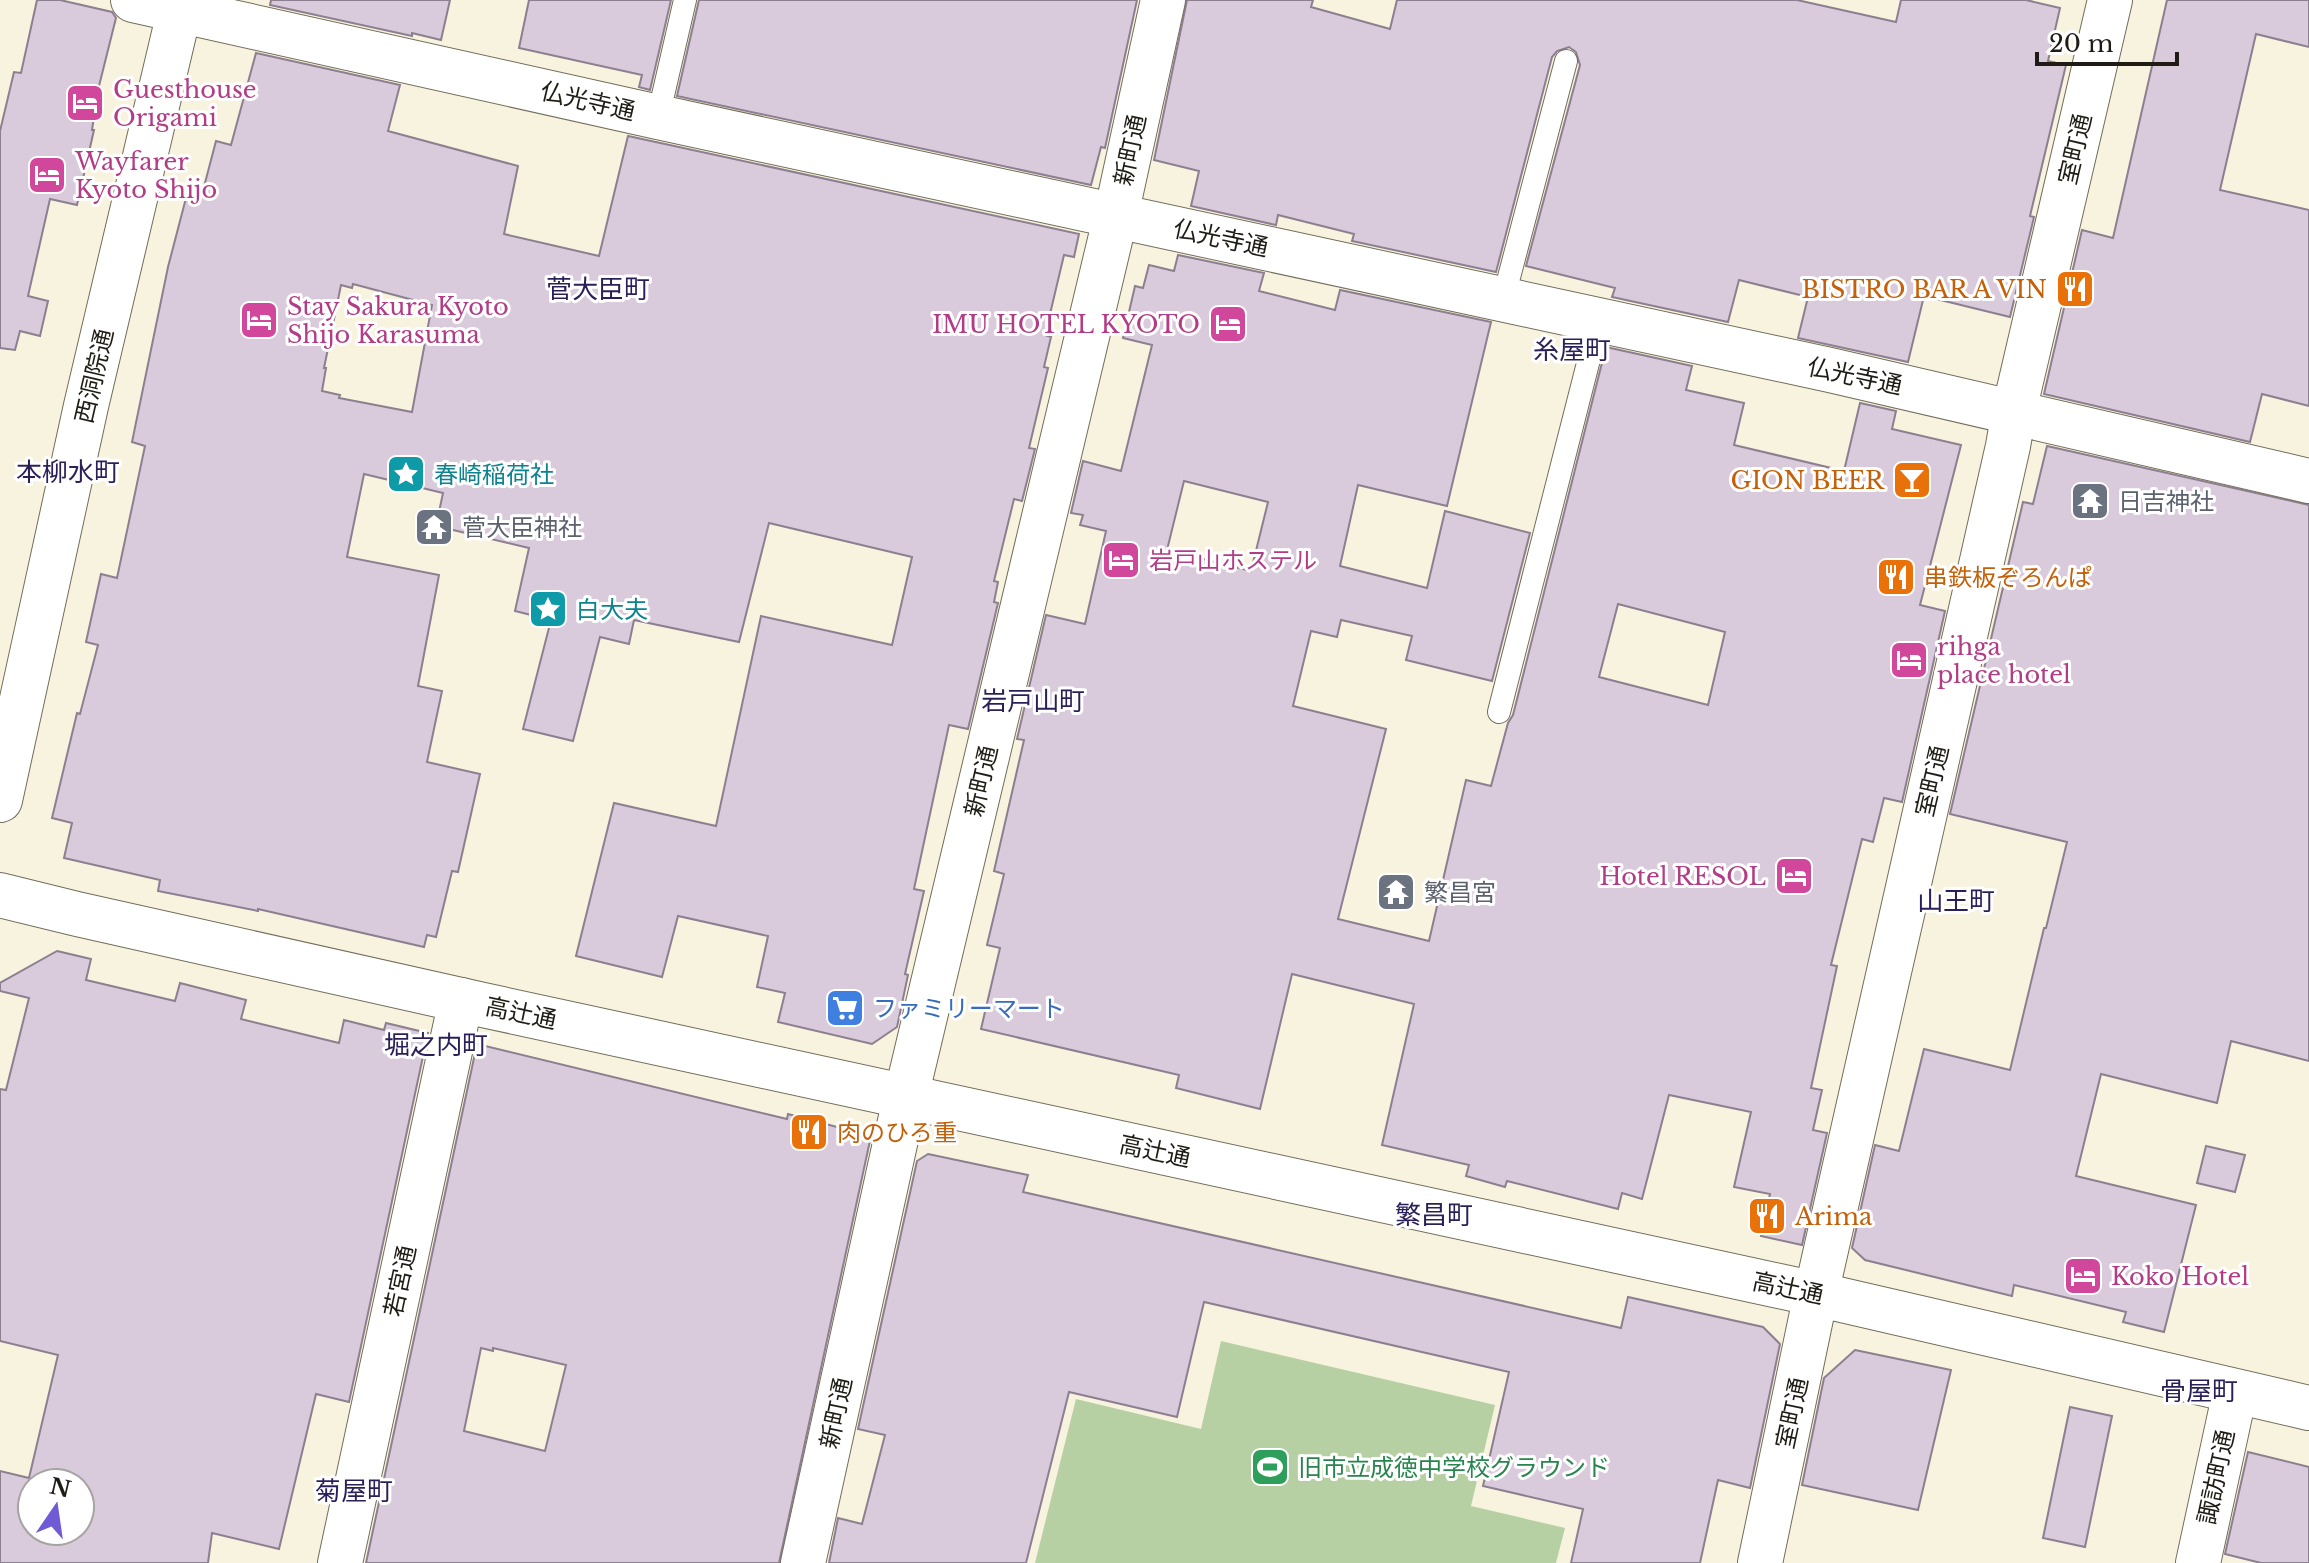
<svg xmlns="http://www.w3.org/2000/svg" width="2309" height="1563" font-family="'Libre Baskerville','Noto Sans JP',serif">
<rect width="100%" height="100%" fill="#f8f3de"/>
<path fill="#b7d0a3" d="M1221,1341L1495,1405L1471,1506L1565,1528L1556,1563H1035L1076,1399L1201,1429Z"/>
<path fill="#dacbdc" stroke="#8c7f8f" stroke-width="2" fill-rule="evenodd" d="M37,0H60L112,12L116,18L98,90L92,130H94L77,205L50,199L28,296L48,301L40,336L20,331L15,350L0,348V131L14,72L21,73Z
M271,0H450L441,40L412,33V36L270,5Z
M529,0H671L650,90L639,87L642,75L519,48Z
M699,0H1137L1105,148L1101,147L1091,185L677,96Z
M1187,0H1313L1311,7L1390,29L1397,0H1797L1896,22L1901,0H2026L2060,8L2048,61L2066,65L2030,216L2034,217L2010,317L1924,296L1908,362L1798,338L1808,297L1739,280L1728,322L1612,297L1615,288L1526,266L1580,65L1576,52L1569,47L1557,51L1552,57L1496,272L1352,241L1354,234L1278,215L1276,225L1191,206L1199,171L1154,160Z
M2167,0H2309V47L2256,34L2220,190L2309,210V406L2262,394L2250,442L2044,394L2082,230L2113,238Z
M256,53L400,85L388,131L518,166L504,234L599,256L628,136L1079,234L1074,257L1064,255L1045,335L1051,337L1044,367L1048,368L1029,448L1035,449L1022,501L1014,499L994,581L998,582L994,602L998,603L968,729L949,725L914,889L924,891L905,974L908,975L897,1027L872,1044L778,1022L785,993L757,987L768,936L678,916L662,977L576,956L614,803L716,826L761,616L892,645L912,557L769,523L739,642L634,620L629,644L600,637L573,741L523,729L551,620L515,611L529,548L436,526L443,493L364,474L347,557L439,575L418,686L442,691L427,762L480,774L458,872L452,871L436,937L427,935L424,947L258,909V911L158,891L160,880L64,858L72,823L52,818L77,713L80,714L98,645L86,642L101,574L117,578L145,446L132,442L168,267L186,198L200,202L216,141L231,145ZM353,284L432,305L412,412L339,398L340,395L322,391L326,368H324L341,285L352,288Z
M1178,255L1264,273L1259,291L1335,310L1340,290L1491,322L1447,506L1358,485L1340,566L1427,588L1445,511L1530,533L1492,681L1406,660L1412,636L1341,620L1337,637L1311,631L1293,706L1386,729L1338,919L1429,941L1466,780L1491,786L1508,723L1513,715L1606,347L1692,366L1686,390L1744,403L1734,445L1844,471L1860,403L1896,411L1892,429L1961,445L1920,605L1945,611L1902,802L1884,798L1873,842L1862,839L1831,965L1837,966L1811,1088L1822,1090L1813,1130L1827,1133L1802,1245L1761,1236L1770,1194L1734,1187L1751,1112L1669,1095L1642,1199L1622,1193L1618,1209L1507,1181L1505,1187L1466,1176L1469,1165L1382,1145L1414,1004L1292,974L1260,1109L1176,1088L1179,1075L981,1029L1000,948L987,945L1004,874L994,871L1024,740L1017,739L1046,615L1085,624L1106,531L1080,525L1083,515L1071,513L1083,461L1121,471L1152,345L1123,338L1135,286L1143,288L1149,265L1174,271ZM1184,481L1268,502L1251,571L1167,550ZM1618,604L1725,632L1708,705L1599,677Z
M2047,446L2309,505V1061L2231,1041L2217,1103L2101,1074L2076,1176L2196,1205L2164,1332L2123,1322L2126,1312L2014,1285L2012,1296L1865,1260L1852,1248L1875,1145L1899,1151L1924,1049L2010,1070L2044,928H2046L2067,842L1950,814L2023,502L2033,504Z
M57,951L91,959L86,980L175,1001L180,983L246,1000L241,1019L339,1043L344,1020L384,1030L386,1023L428,1033L349,1402L316,1394L279,1549L212,1533L208,1563H0V1471L29,1478L58,1355L0,1341V1089L6,1090L29,998L0,991V983ZM32,1483H80V1531H32Z
M477,1044L787,1119L788,1114L871,1136L779,1563H366ZM481,1348L493,1351V1348L566,1365L545,1451L464,1431Z
M2206,1146L2245,1155L2235,1192L2197,1183Z
M928,1154L1028,1175L1023,1192L1621,1328L1628,1297L1763,1327L1780,1344L1750,1488L1718,1480L1700,1563H1571L1583,1509L1483,1486L1509,1372L1204,1302L1177,1417L1069,1392L1026,1563H829L838,1518L862,1524L885,1435L858,1429L917,1161Z
M1855,1350L1951,1370L1918,1510L1802,1485L1824,1378Z
M2070,1407L2112,1416L2085,1547L2043,1538Z
M2248,1452L2309,1467V1563H2261L2225,1554Z"/>
<g fill="none" stroke-linecap="round" stroke-linejoin="round">
<g stroke="#726d5a" stroke-width="24">
<path id="lane" d="M658,117L685,0
M1503,300L1566,61
M1499,712L1599,320"/>
</g>
<g stroke="#726d5a" stroke-width="46">
<path id="street" d="M133,0L658,117L1830,370L2309,481
M340,1563L461,1000
M803,1563L898,1130L1116,215L1163,0
M1760,1563L1816,1294L2008,446L2014,411L2110,0
M2198,1563L2235,1392"/>
</g>
<g stroke="#726d5a" stroke-width="46">
<path id="secondary" d="M0,800L86,406L182,0
M0,895L77,914L483,1005L1816,1294L2309,1408"/>
</g>
<use href="#lane" stroke="#fff" stroke-width="22"/>
<use href="#street" stroke="#fff" stroke-width="44"/>
<use href="#secondary" stroke="#fff" stroke-width="44"/>
</g>
<defs>
<g id="hotel-square" transform="scale(2)"><rect x="-9" y="-9" width="18" height="18" rx="4" fill="#d1479c" stroke="#fff"/><path d="M-6-4.5h1.5V1H6V5H4.5V3h-9V5H-6ZM-4 0a1.8 1.8 0 1 1 3.6 0ZM.5 0V-2.5h3Q6-2.5 6 0Z" fill="#fff"/></g>
<g id="restaurant-square" transform="scale(2)"><rect x="-9" y="-9" width="18" height="18" rx="4" fill="#e8710a" stroke="#fff"/><path d="M-5-6h1v4h1v-4h1v4h1v-4h1v5L-1.5 .5V6h-2V.5L-5-1ZM5-6V6H3V1.5H1.5Q1.5-4 5-6Z" fill="#fff"/></g>
<g id="sight-square" transform="scale(2)"><rect x="-9" y="-9" width="18" height="18" rx="4" fill="#0f9aa8" stroke="#fff"/><path d="M0-6L1.8-2.2L6-1.7L2.9 1.2L3.7 5.4L0 3.3L-3.7 5.4L-2.9 1.2L-6-1.7L-1.8-2.2Z" fill="#fff"/></g>
<g id="bar-square" transform="scale(2)"><rect x="-9" y="-9" width="18" height="18" rx="4" fill="#e8710a" stroke="#fff"/><path d="M-6-5H6L.8 .8V4.5H3.5V6h-7V4.5H-.8V.8Z" fill="#fff"/></g>
<g id="temple-square" transform="scale(2)"><rect x="-9" y="-9" width="18" height="18" rx="4" fill="#6b7280" stroke="#fff"/><path d="M0-6L5-2H3V0L6.5 2.5H4V6H1.5V3h-3V6H-4V2.5H-6.5L-3 0V-2H-5Z" fill="#fff"/></g>
<g id="supermarket-square" transform="scale(2)"><rect x="-9" y="-9" width="18" height="18" rx="4" fill="#3f7fe0" stroke="#fff"/><path d="M-6-5.5h2.5l.6 2H6L4.5 2H-2.5L-4.4-4H-6ZM-1.5 3.2a1.3 1.3 0 1 0 .1 0ZM3 3.2a1.3 1.3 0 1 0 .1 0Z" fill="#fff"/></g>
<g id="stadium-square" transform="scale(2)"><rect x="-9" y="-9" width="18" height="18" rx="4" fill="#2e9e5b" stroke="#fff"/><path d="M0-5a6.5 5 0 1 0 0 10a6.5 5 0 1 0 0-10ZM-3.5-1.8h7v3.6h-7Z" fill="#fff"/></g>
</defs>
<g fill-rule="evenodd">
<use href="#hotel-square" x="85" y="103"/>
<use href="#hotel-square" x="47" y="175"/>
<use href="#restaurant-square" x="2075" y="289"/>
<use href="#hotel-square" x="259" y="320"/>
<use href="#hotel-square" x="1228" y="324"/>
<use href="#sight-square" x="406" y="474"/>
<use href="#bar-square" x="1912" y="480"/>
<use href="#temple-square" x="2090" y="501"/>
<use href="#temple-square" x="434" y="527"/>
<use href="#hotel-square" x="1121" y="560"/>
<use href="#restaurant-square" x="1896" y="577"/>
<use href="#sight-square" x="548" y="609"/>
<use href="#hotel-square" x="1909" y="660"/>
<use href="#hotel-square" x="1794" y="876"/>
<use href="#temple-square" x="1396" y="892"/>
<use href="#supermarket-square" x="845" y="1008"/>
<use href="#restaurant-square" x="809" y="1132"/>
<use href="#restaurant-square" x="1767" y="1216"/>
<use href="#hotel-square" x="2083" y="1276"/>
<use href="#stadium-square" x="1270" y="1467"/>
</g>
<g text-anchor="middle" dominant-baseline="central" stroke-width="6" stroke-linejoin="round" paint-order="stroke">
<g font-size="24" fill="#b23c85" stroke="#fff" text-anchor="start">
<text x="113" y="89">Guesthouse<tspan x="113" dy="28">Origami</tspan></text>
<text x="75" y="161">Wayfarer<tspan x="75" dy="28">Kyoto Shijo</tspan></text>
<text x="287" y="306">Stay Sakura Kyoto<tspan x="287" dy="28">Shijo Karasuma</tspan></text>
<text x="1200" y="324" text-anchor="end">IMU HOTEL KYOTO</text>
<text x="1149" y="560">岩戸山ホステル</text>
<text x="1937" y="646">rihga<tspan x="1937" dy="28">place hotel</tspan></text>
<text x="1766" y="876" text-anchor="end">Hotel RESOL</text>
<text x="2111" y="1276">Koko Hotel</text>
</g>
<g font-size="24" fill="#1e1c14" stroke="#fff">
<text transform="translate(588 101) rotate(13)">仏光寺通</text>
<text transform="translate(2075 149) rotate(-77)">室町通</text>
<text transform="translate(1130 150) rotate(-78)">新町通</text>
<text transform="translate(1221 238) rotate(12)">仏光寺通</text>
<text transform="translate(94 376) rotate(-77)">西洞院通</text>
<text transform="translate(1855 376) rotate(12)">仏光寺通</text>
<text transform="translate(981 781) rotate(-77)">新町通</text>
<text transform="translate(1932 781) rotate(-77)">室町通</text>
<text transform="translate(521 1013) rotate(12)">高辻通</text>
<text transform="translate(1155 1151) rotate(12)">高辻通</text>
<text transform="translate(400 1281) rotate(-78)">若宮通</text>
<text transform="translate(1788 1288) rotate(12)">高辻通</text>
<text transform="translate(836 1413) rotate(-78)">新町通</text>
<text transform="translate(1792 1413) rotate(-78)">室町通</text>
<text transform="translate(2216 1477) rotate(-78)">諏訪町通</text>
</g>
<g font-size="24" fill="#c56008" stroke="#fff" text-anchor="start">
<text x="2047" y="289" text-anchor="end">BISTRO BAR A VIN</text>
<text x="1884" y="480" text-anchor="end">GION BEER</text>
<text x="1924" y="577">串鉄板ぞろんぱ</text>
<text x="837" y="1132">肉のひろ重</text>
<text x="1795" y="1216">Arima</text>
</g>
<g font-size="24" fill="#0d838f" stroke="#fff" text-anchor="start">
<text x="434" y="474">春崎稲荷社</text>
<text x="576" y="609">白大夫</text>
</g>
<g font-size="24" fill="#5b616d" stroke="#fff" text-anchor="start">
<text x="2118" y="501">日吉神社</text>
<text x="462" y="527">菅大臣神社</text>
<text x="1424" y="892">繁昌宮</text>
</g>
<g font-size="24" fill="#366cbe" stroke="#fff" text-anchor="start">
<text x="873" y="1008">ファミリーマート</text>
</g>
<g font-size="24" fill="#27864d" stroke="#fff" text-anchor="start">
<text x="1298" y="1467">旧市立成徳中学校グラウンド</text>
</g>
<g font-size="26" fill="#2a1f59" stroke="#fff">
<text x="598" y="289">菅大臣町</text>
<text x="1572" y="350">糸屋町</text>
<text x="68" y="472">本柳水町</text>
<text x="1033" y="701">岩戸山町</text>
<text x="1956" y="901">山王町</text>
<text x="436" y="1045">堀之内町</text>
<text x="1434" y="1215">繁昌町</text>
<text x="2199" y="1391">骨屋町</text>
<text x="354" y="1491">菊屋町</text>
</g>
</g>
<g transform="translate(56 1507) rotate(13)"><circle r="38" fill="#ffffff" stroke="#a5a4a1" stroke-width="2"/>
<path d="M0-6L14 30L0 20L-14 30Z" fill="#715bd5"/>
<text y="-12" font-size="22" font-weight="bold" text-anchor="middle" fill="#1e1c14">N</text>
</g>
<path d="M2037 52v12h140v-12" fill="none" stroke="#1e1c14" stroke-width="4"/>
<text x="2049" y="52" font-size="24" fill="#1e1c14" stroke="#ffffff" stroke-width="6" paint-order="stroke">20 m</text>
</svg>
